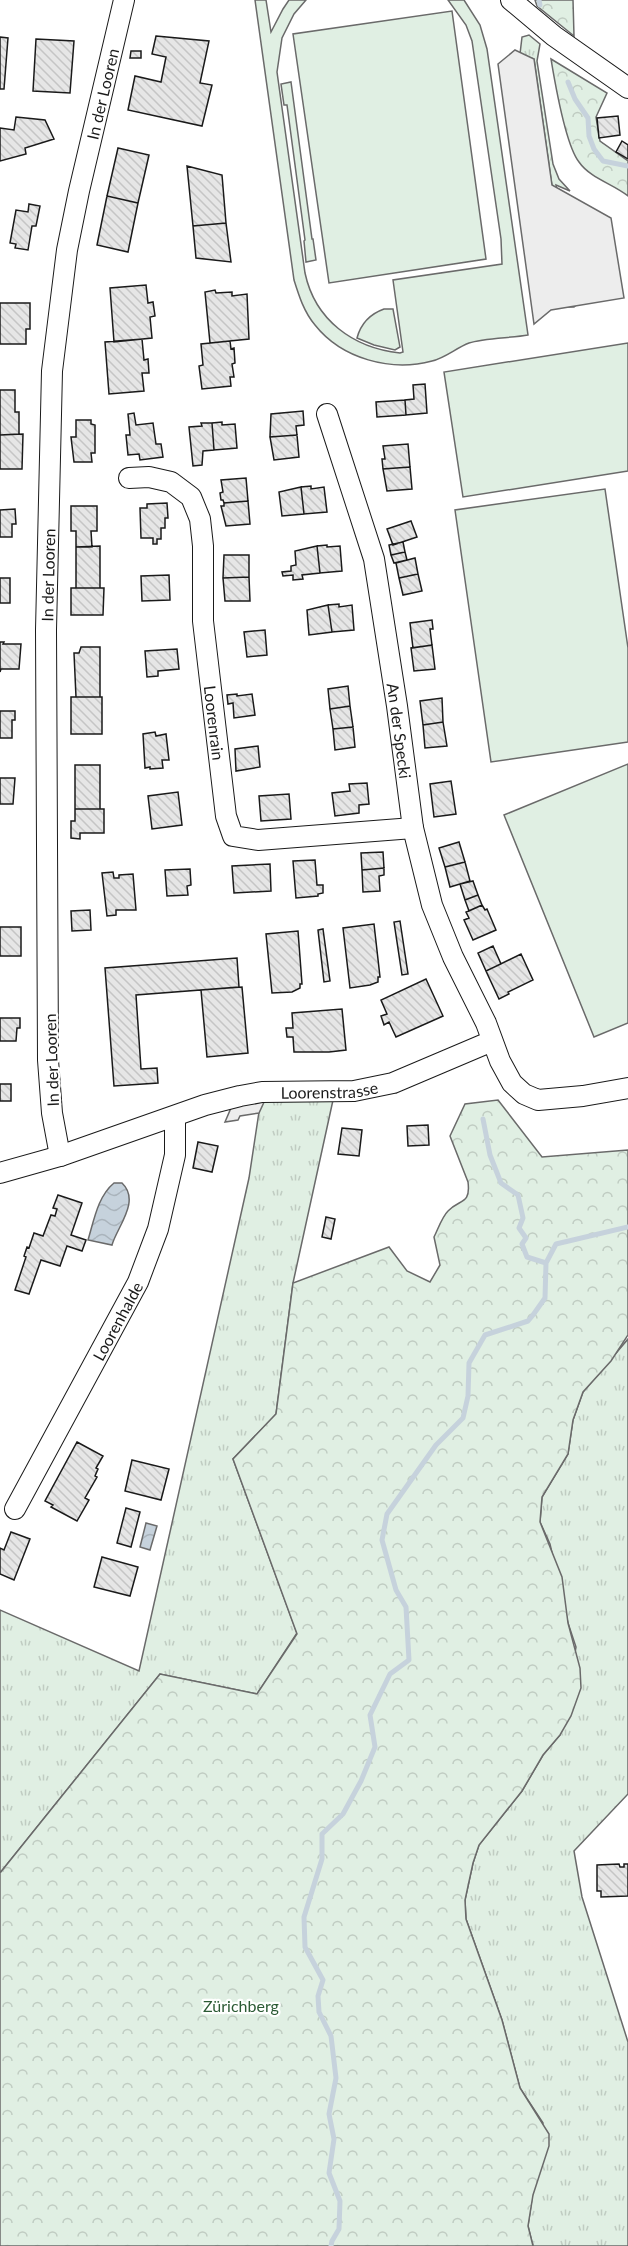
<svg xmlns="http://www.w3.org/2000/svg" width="628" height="2246" font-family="Lato,sans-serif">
<defs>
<pattern id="grass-tufts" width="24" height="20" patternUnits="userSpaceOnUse" patternTransform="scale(1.5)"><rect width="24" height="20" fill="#e0efe3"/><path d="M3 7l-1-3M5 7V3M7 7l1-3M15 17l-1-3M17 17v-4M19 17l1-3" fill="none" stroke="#c0ccc2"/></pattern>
<pattern id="forest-crowns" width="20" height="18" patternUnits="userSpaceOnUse" patternTransform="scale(1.5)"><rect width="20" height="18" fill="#e0efe3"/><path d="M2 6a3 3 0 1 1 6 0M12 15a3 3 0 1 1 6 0" fill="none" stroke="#c0ccc2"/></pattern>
<pattern id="water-waves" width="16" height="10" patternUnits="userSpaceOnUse" patternTransform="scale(1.5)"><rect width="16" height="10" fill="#c6d2dc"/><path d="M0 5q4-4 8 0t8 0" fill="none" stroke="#aab4bc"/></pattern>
<pattern id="building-back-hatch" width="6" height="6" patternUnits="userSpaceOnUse" patternTransform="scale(1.5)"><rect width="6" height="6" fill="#e6e6e6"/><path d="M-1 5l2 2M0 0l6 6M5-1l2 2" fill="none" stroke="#c5c5c5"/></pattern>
</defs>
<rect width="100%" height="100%" fill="#fff"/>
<path fill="url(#grass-tufts)" stroke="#6a6a6a" stroke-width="1.5" d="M529,35L540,44L537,61L553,164L559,179L570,191L556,185L570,289L582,300L574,307H560L569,306L534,59L520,54L522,37Z
M335,1091L293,1283L276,1414L233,1459L297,1633L257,1694L160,1674L0,1873V1610L139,1671L249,1178L262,1092Z
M628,1339V1794L574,1851L582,1897L628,2042V2246H533L528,2226L543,2123L520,2088L502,2020L466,1919L465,1900L473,1863L479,1845L522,1791L543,1755L560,1735L576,1647L568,1623L550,1544L540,1522L542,1497L568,1454L573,1420L583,1392Z"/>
<path fill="url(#forest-crowns)" stroke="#6a6a6a" stroke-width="1.5" d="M535,0H573L574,36L537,6Z
M551,59L607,93L596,117L600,141L628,161V196C613,184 590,178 579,162C565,144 555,83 551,59Z
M498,1100L542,1157L628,1150V1335L611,1361L583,1392L573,1420L568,1454L542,1497L540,1522L562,1577L568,1623L580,1668L581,1688L571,1716L560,1735L543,1755L522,1791L479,1845L473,1863L465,1900L466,1919L502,2020L520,2088L549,2134V2146L533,2195L528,2226L533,2246H0V1873L160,1674L257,1694L297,1634L233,1459L276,1414L293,1283L389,1247L407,1271L430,1282L440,1265L434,1237C438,1229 442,1217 448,1211C459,1199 471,1205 468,1182L450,1136L465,1104Z"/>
<path fill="#e0efe3" stroke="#6a6a6a" stroke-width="1.5" d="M255,0H266L271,32L283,9L289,0H306L294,14L282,38L277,72L305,273C315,320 353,348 400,353L403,352L393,280L502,264L501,239L472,41L466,25L448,0H464L480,25L487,49L528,335C512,338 483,338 469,343C456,348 445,358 432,361C391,372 342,359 315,325C304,312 299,296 294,280Z
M452,11L486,259L329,283L293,34Z
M291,82L312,239H313L316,260L306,262L304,241L305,240L287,105H284L281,84Z
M384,309H393L400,347L395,350L374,345L357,338C361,323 370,314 384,309Z
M628,343V471L463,497L444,372Z
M605,489L628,648V742L491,762L455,510Z
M628,764V1023L594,1037L504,815Z"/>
<path fill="#ededed" stroke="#6a6a6a" stroke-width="1.5" d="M515,50L534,59L552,185L611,218L624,298L551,310L534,324L498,64Z
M265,1100L259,1113L240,1116L238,1120L225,1122L231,1108Z"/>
<path fill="url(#water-waves)" stroke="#6a6a6a" stroke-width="1.5" d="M114,1183H122C141,1201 117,1227 112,1245L88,1240C94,1220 98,1196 114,1183Z
M146,1523L157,1526L150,1550L140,1547Z"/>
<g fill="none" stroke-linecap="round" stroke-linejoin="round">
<path stroke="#c6d2dc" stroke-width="5" d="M539,0L540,5
M568,82L575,99L588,118L589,136L594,149L603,161L628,166
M483,1119L490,1155L501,1183L518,1195L523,1218L519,1228L526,1238L522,1244L527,1257L546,1263
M331,2246L332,2241L339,2229L340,2201L329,2173L334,2139L329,2114L336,2078L331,2036L319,2012L318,1996L323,1980L305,1947L304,1917L322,1859V1834L343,1814L361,1781L375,1747L370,1715L390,1674L409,1660L406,1607L396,1590L382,1540L387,1514L436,1445L463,1418L468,1396L469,1363L485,1335L528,1321L533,1315L545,1298L546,1263L556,1244L628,1227"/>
</g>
<path fill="url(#building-back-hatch)" stroke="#1a1a1a" stroke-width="1.5" d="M156,36L209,41L200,83L212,85L202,126L128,110L135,76L161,82L166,57L152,54Z
M0,37L8,38L4,89H0Z
M36,39L74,41L70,93L33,91Z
M131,51H141V58H130Z
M618,116L620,135L599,138L597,118Z
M16,117L45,120L54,139L25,148L26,154L0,161V128L14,130Z
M622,141L628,145V159L616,152Z
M118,148L149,155L138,203L107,196Z
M187,166L222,175L226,223L193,226Z
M107,196L138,203L128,252L97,245Z
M29,204L40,206L36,226H32L28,250L15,248L16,244L10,243L16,210L28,212Z
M226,223L231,262L196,258L193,226Z
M146,285L148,303L153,302L155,316L150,317L152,338L114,342L110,288Z
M215,290L216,293L232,292V296L247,294L249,339L210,343L205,292Z
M0,303H30V329H26V344H0Z
M142,339L144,360L148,359L149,373H142L144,391L109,394L105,342Z
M230,341L231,349L234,348L235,363L232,364L234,377H230L231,386L202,389L199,366L203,365L201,344Z
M425,384L427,413L406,415L405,400L414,399L413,385Z
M0,390H15V412H19V434L0,435Z
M405,400L406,415L377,417L376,402Z
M303,411L304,425L296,426L297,435L270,437L271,414Z
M134,413L136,425L153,423L156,444H161L163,457L140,460L139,454L128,455L126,435H130L128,414Z
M76,420H91V424L95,425V453H91L92,462H74L71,437H76Z
M222,422V425L235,424L237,448L214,450L212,423Z
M201,423H212L214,450L203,451L202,465L193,466L189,427L202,426Z
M23,434L22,469H0V435Z
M297,435L299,457L274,460L270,437Z
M408,444L410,467L383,469L382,459H385L383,446Z
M410,467L412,489L387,491L383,469Z
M246,478L248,501L224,503L223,500H221L220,493L223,492L221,480Z
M311,486V489L324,487L327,512L304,514L301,487Z
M301,487L304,514L282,516L279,492Z
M248,501L250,524L226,526L221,506H224V503Z
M167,503L168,518H165V528H161V539H157V544H153V538H141L140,508H147V504Z
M71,506H97V531H91L92,547H76V531H71Z
M15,509L16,524H12V537H0V510Z
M411,521L417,537L393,545L387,529Z
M403,542L405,552L391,555L389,545Z
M327,545V547L340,546L342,571L320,573L317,546Z
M100,546V588H76V547Z
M317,546L320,573L302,575L303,579L293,580V575L283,576L282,572L291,571V566L296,565L295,551Z
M405,552L407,560L394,563L391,555Z
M224,555H249V577L223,578Z
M415,558L418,574L399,578L396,563Z
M418,574L422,591L403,595L399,578Z
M169,575L170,600L142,601L141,576Z
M249,577L250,601H225L223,578Z
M0,578H10V603H0Z
M71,588H104L103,615H71Z
M339,604V607L352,605L354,630L332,632L328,605Z
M328,605L332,632L309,635L307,610Z
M432,620L433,629H430L432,645L413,648L410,623Z
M265,630L267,655L247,657L244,632Z
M0,642H4L3,644H21L19,669H1L0,672Z
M432,645L435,669L414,671L411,648Z
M81,647H100V697H76L74,653H79Z
M177,649L179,669L158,671V676L147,677L145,651Z
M348,686L350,706L330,709L328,689Z
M237,694V696L252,694L255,715L234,718L233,703L228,704L227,695Z
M71,697H102V734H71Z
M442,698L443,722L423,725L420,701Z
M350,706L353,727L333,729L330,709Z
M0,711H15V720H12V738H0Z
M443,722L447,746L425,748L423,725Z
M353,727L355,747L335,750L333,729Z
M155,732L156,736L166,734L169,760H162L163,768L150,769V767L145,768L143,734Z
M258,746L260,767L236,771L235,749Z
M75,765H100V809H75Z
M0,778H15L13,804H0Z
M451,781L456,814L434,817L430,784Z
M367,783L369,804L359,805V813L335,816L332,793L350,791L349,784Z
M178,792L182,825L152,829L148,796Z
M289,794L291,819L261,821L259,796Z
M75,809H104V833H80V839L71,838V821H75Z
M459,842L465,862L445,867L439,848Z
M383,852L384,868L362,870L361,853Z
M315,860L317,885H323V893L318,894V896L296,898L293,861Z
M465,862L470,881L450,887L445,867Z
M270,864L271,891L234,893L232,866Z
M384,868V875L379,876L380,891L363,892L362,870Z
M190,869L191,885L187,886L188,895L167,896L165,870Z
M113,872L114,878H119V875L133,874L136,910H116V915L107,916L102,873Z
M473,881L478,895L465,900L460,884Z
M478,895L482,905L469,911L465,900Z
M482,905L485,910L487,909L496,930L473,940L464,920L469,918L466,912Z
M90,910L91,930L72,931L71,911Z
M400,921L408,974L402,975L394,922Z
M374,924L380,977H378V982L370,985L350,988L343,928Z
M0,927H21V956H0Z
M323,929L330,981L324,982L318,930Z
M298,931L302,984H300V988L292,992L272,993L266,934Z
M493,946L501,964L486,971L478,953Z
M521,954L533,980L508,992L509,994L499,999L486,971Z
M237,958L239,987L136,995L141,1069L157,1068L158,1083L114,1086L105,968Z
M426,979L443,1016L396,1037L389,1022L384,1025L381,1016L387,1014L381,1000Z
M242,987L248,1053L207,1057L201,990Z
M342,1009L346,1050L329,1052H294L293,1037H287L286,1028H293L292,1013Z
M0,1018H20V1028H17L16,1041H0Z
M0,1084H11V1101H0Z
M428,1125L429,1145L408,1146L407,1126Z
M342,1128L362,1130L359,1156L338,1154Z
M198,1142L218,1146L212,1172L193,1168Z
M58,1195L82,1203L71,1235L86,1240L82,1251L67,1246L60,1266L41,1260L29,1294L15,1290L26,1257L24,1256L27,1247L29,1248L34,1233L43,1236L51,1215L55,1216L57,1209L53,1208Z
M326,1217L335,1219L331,1239L322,1237Z
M77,1442L103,1456L96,1468L98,1469L95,1476L97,1477L85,1498L89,1500L77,1521L51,1507L53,1505L45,1501Z
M132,1460L169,1469L161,1500L125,1491Z
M126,1508L140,1512L131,1547L117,1543Z
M11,1532L30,1539L14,1580L0,1574V1548L4,1550Z
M102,1557L138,1567L130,1596L94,1587Z
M619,1864L620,1867H624V1864H628V1896L601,1897V1891H597V1865Z"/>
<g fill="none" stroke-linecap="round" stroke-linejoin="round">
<g stroke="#1a1a1a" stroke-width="22">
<g id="minor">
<path d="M511,0L554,36L628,88"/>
<path id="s1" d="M327,414L374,559L397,706L413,828L432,905L453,957L486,1023L500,1061L512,1083L524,1094L538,1100L583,1096L628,1088"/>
<path id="s2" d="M129,478L149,477L171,482L191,497L200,519L203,546V621L226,816L233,836L258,840L413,828"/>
<path id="s3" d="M60,1156L52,1113L48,1060L46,630L52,371L67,250L79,191L124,0"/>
<path id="s4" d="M0,1173L60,1156L205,1105L240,1096L262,1092L354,1091L393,1083L492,1041"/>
<path id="s5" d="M15,1509L138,1282L158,1229L175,1155V1117"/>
</g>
</g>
<use href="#minor" stroke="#fff" stroke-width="20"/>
</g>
<g text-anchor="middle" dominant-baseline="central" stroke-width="4.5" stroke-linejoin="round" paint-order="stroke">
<g font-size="16" fill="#1a1a1a" stroke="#fff">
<text stroke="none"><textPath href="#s3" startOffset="1068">In der Looren</textPath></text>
<text stroke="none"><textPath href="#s3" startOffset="582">In der Looren</textPath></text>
<text stroke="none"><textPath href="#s2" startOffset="296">Loorenrain</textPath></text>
<text stroke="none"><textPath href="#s1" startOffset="326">An der Specki</textPath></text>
<text transform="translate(51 1060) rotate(-92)">In der Looren</text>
<text stroke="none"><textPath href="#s4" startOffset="342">Loorenstrasse</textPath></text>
<text stroke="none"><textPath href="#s5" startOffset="214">Loorenhalde</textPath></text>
</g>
<g font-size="16" fill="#2b5a34" stroke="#fff">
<text x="241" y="2005">Zürichberg</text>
</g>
</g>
</svg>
